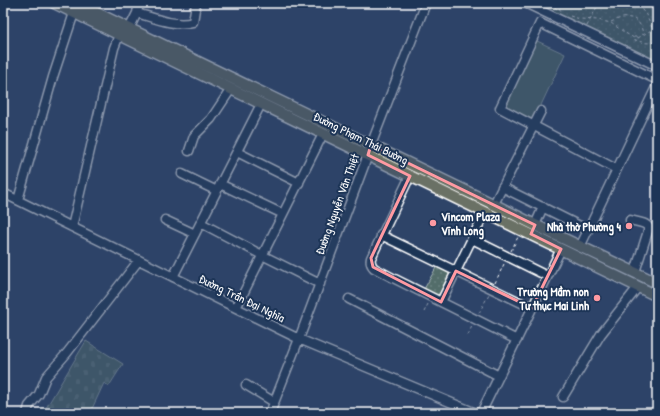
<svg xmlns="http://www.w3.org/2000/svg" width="660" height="416" font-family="'Patrick Hand',sans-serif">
<defs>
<pattern id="cemetery-stones" width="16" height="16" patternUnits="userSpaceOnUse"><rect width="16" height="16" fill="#526d6b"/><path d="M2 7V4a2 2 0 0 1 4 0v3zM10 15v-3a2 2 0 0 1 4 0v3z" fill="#6c8381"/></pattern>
<pattern id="park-dots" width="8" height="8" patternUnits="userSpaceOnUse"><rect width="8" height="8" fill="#526d6b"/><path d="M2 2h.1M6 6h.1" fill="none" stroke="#6c8381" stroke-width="1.8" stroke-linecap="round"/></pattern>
</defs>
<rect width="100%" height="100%" fill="#2e4468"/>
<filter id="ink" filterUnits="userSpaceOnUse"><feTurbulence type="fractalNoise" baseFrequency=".025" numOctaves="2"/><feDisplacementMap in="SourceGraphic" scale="8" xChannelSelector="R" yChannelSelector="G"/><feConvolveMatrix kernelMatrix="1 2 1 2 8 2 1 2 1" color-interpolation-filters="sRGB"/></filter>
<g filter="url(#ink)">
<path fill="url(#cemetery-stones)" stroke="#a8b6b5" d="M86,341L123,364L109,386L104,383L90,413H43Z"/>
<path fill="url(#park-dots)" stroke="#a8b6b5" d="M531,3H657V62Z
M437,266L450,273L437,298L423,291Z"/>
<path fill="#526d6b" stroke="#a8b6b5" d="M535,40L565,54L534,120L503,105Z"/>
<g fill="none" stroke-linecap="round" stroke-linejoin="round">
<g stroke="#fff" stroke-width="11">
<path id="minor" d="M525,3L657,66
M137,13L139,3
M129,29L137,13C154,18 175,27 193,22L196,3
M189,151L194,136L211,119L231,89
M237,152L299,183
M616,169L500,108L540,23L657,80
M182,174L217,191
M410,176L371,258C370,262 371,265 374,268L393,278L517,340
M220,184L283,214
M502,187L588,230
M3,193L299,339L476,413
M18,200L53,77L74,13
M494,204L541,111
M165,220L195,234
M630,220C636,222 646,222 649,228L635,272
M201,223L262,255L320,284
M535,225L543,207
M72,227L114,48L119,35
M381,235L532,308
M472,239L547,276
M580,247L657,85
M173,277L261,104
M349,299L499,376
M441,302L485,212
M236,308L323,134
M246,385L274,402
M563,397L601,334L638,287
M27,413L29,406L39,394L46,377L67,353L139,260
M270,413L299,339L368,155L371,145L426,3
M481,413L561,249"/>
</g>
<g stroke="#fff" stroke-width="13">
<path id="major" d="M54,3L657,296
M76,3L497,206L535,225L657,283"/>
</g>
<path stroke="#fff" stroke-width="1" stroke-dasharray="3 3" stroke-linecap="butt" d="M550,3L558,10
M556,3L561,11
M632,3L639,6L646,15L657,38
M570,16L580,19L598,20L611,23L627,34L634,38V40L635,41L637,40C643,44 651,43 657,42
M611,22C627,14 641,16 643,35
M587,26L599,3
M634,37H637L638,40
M638,38L653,29
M511,251L518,237
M495,283L504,264
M424,312L428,304
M479,313L489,294
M468,335L472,326"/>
<use href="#minor" stroke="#1d3557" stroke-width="8"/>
<use href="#major" stroke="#6b7165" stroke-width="10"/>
</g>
</g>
<path d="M0 0H660V416H0ZM371,145L535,225L531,234L561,249L532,308L456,271L441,302L373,267L371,258L410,176L368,155Z" fill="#2e4468" fill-opacity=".55" fill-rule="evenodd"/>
<path fill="none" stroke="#ff9aa2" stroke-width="3" stroke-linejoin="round" d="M371,145L535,225L531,234L561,249L532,308L456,271L441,302L373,267L371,258L410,176L368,155Z"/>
<g fill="#ff9aa2" stroke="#1d3557" stroke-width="1.5">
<circle cx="433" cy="223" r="4"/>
<circle cx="629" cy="226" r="4"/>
<circle cx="597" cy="298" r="4"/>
</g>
<g text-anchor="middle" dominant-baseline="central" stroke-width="4" stroke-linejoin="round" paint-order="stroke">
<g font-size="12" fill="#fff" stroke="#1d3557">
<text transform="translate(361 138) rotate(26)">Đường Phạm Thái Bường</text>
<text transform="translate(337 204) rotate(-70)">Đường Nguyễn Văn Thiệt</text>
<text transform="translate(242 298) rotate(26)">Đường Trần Đại Nghĩa</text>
</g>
<g font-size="12" font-weight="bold" fill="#fff" stroke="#1d3557" text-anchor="end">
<text x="441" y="216" text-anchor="start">Vincom Plaza<tspan x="441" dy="14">Vĩnh Long</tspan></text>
<text x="621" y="226">Nhà thờ Phường 4</text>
<text x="589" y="291">Trường Mầm non<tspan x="589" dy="14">Tư thục Mai Linh</tspan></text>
</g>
</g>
<rect width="660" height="416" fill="none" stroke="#1d3557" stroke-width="16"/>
<rect x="8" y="8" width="644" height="400" fill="none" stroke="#fff" stroke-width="1.5" filter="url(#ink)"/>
</svg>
